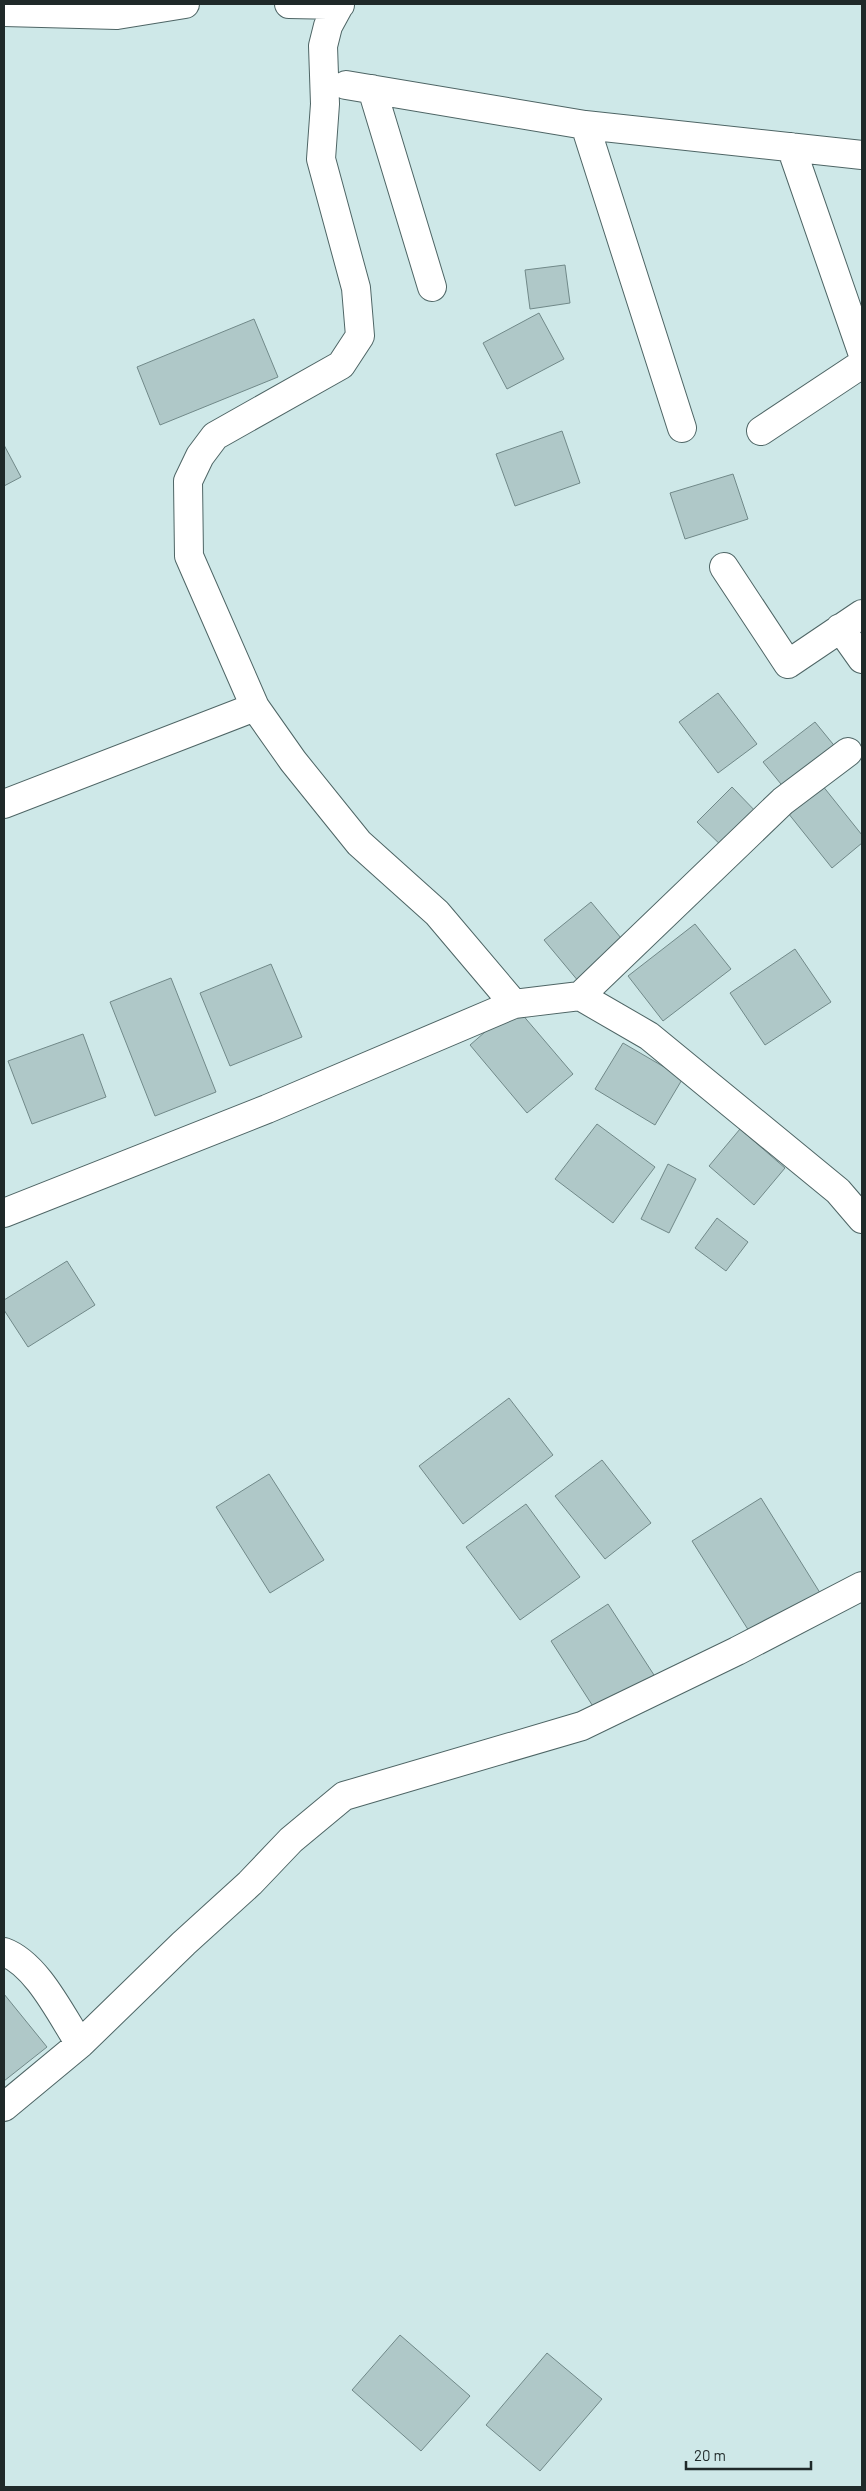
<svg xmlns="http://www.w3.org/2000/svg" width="866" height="2491" font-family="Barlow,sans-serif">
<rect width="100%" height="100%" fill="#cee8e8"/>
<path fill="#afc8c8" stroke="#718989" d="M565,265L570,303L530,309L525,270Z
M539,313L564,359L507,389L483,343Z
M254,319L278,377L160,425L137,367Z
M562,431L580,483L515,506L496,454Z
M4,445L21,477L4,486Z
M733,474L748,519L685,539L670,493Z
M718,693L757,744L718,773L679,722Z
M815,722L837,749L785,789L763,762Z
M822,785L862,835V843L832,868L788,813Z
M732,787L761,817L727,851L697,822Z
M591,902L626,944L579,982L544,940Z
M695,924L731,969L663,1021L628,976Z
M795,949L831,1002L765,1045L730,993Z
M271,964L302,1037L230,1066L200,993Z
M171,978L216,1092L155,1116L110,1002Z
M515,1006L573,1074L527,1113L470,1045Z
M83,1034L106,1097L32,1124L8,1061Z
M623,1043L683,1078L655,1125L595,1089Z
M597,1124L655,1167L613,1223L555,1179Z
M740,1129L785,1168L754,1205L709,1166Z
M668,1164L696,1179L669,1233L641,1219Z
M717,1218L748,1242L726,1271L695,1248Z
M67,1261L95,1305L28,1347L4,1310V1300Z
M509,1398L553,1455L463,1524L419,1466Z
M602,1460L651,1523L605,1559L555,1496Z
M269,1474L324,1560L270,1593L216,1507Z
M761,1498L822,1596L754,1639L692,1541Z
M526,1504L580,1577L520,1620L466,1547Z
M608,1604L654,1675L596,1711L551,1641Z
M4,1994L47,2047L4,2081Z
M400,2335L470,2396L421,2451L352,2390Z
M547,2353L602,2399L540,2471L486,2425Z"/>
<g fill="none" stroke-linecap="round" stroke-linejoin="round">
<g stroke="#4e6565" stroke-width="30">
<path id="minor" d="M289,4L340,5
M340,4L328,26L323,46L325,104L321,159L356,288L360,336L341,365L215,436L200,456L188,481L189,556L255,707L293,761L359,843L437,913L514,1004
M4,12L117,15L185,4
M346,85L585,125L862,155
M372,89L432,287
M585,125L682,428
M791,147L862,352
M761,431L862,364
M724,567L788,664L862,614
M840,628L862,659
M4,804L255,707
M580,996L783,801L848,752
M4,1213L267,1109L514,1004L580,996L649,1036L838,1191L862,1219
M4,1952C37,1964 61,2015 80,2044
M4,2107L80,2044L184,1943L250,1883L291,1840L344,1796L582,1726L737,1651L862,1586"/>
</g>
<use href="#minor" stroke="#fff" stroke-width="28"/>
</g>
<rect width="866" height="2491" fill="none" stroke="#1f2929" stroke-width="10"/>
<path d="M686 2461v8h125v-8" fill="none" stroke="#1f2929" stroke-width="2.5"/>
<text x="694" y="2461" font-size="15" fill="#1f2929" stroke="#cee8e8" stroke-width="4" paint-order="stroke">20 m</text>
</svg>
